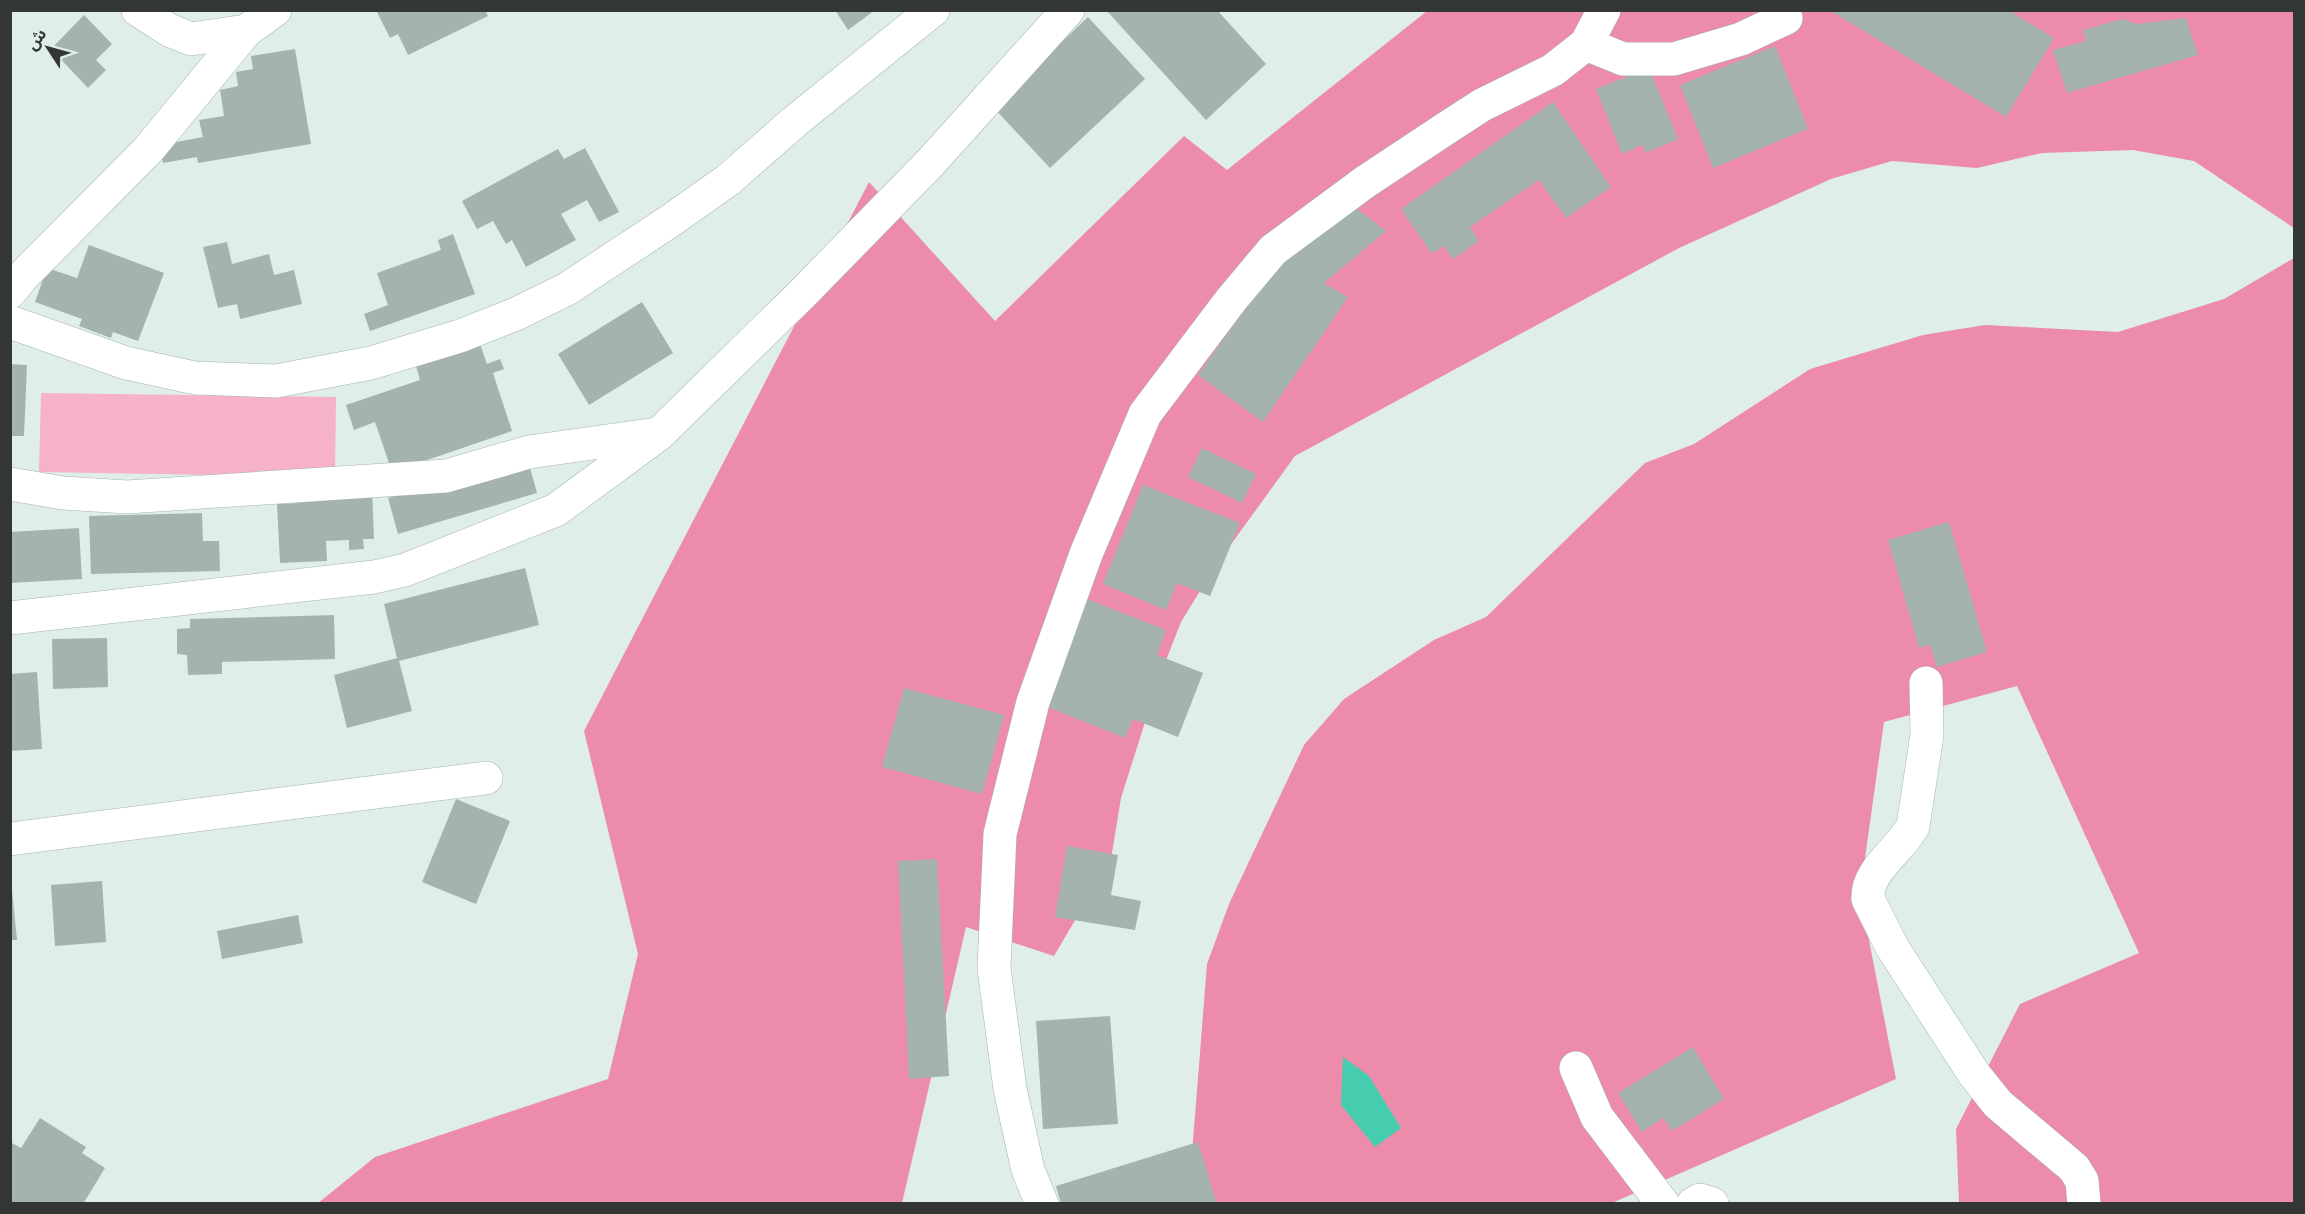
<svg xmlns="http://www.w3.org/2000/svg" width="2305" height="1214" font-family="'Golos Text','Noto Sans Arabic',sans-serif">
<rect width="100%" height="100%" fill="#dfeeea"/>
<path fill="#f6b2c6" d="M41,393L336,397L335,477L39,472Z"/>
<path fill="#ed8baa" d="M1427,11H2294V228L2194,161L2133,150L2042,153L1977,168L1892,161L1831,179L1679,248L1295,456L1216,565L1181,622L1158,681L1121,798L1111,859L1054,956L966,927L902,1203L317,1204L375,1157L608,1079L638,954L584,731L869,182L995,321L1184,136L1227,170Z
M2294,258V1203H1959L1956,1129L2020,1004L2139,953L2017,686L1884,722L1860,894L1896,1079L1612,1203L1188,1204L1207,964L1229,904L1304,745L1344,699L1434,640L1486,617L1645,463L1694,444L1810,369L1923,335L1985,325L2118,332L2224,299Z"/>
<path fill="#46cdb0" d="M1343,1057L1369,1076L1401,1128L1375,1147L1341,1105Z"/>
<path fill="#a5b3af" d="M376,10H485L488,16L408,55L398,34L390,38Z
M835,10H875L848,30Z
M1106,10H1217L1266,64L1206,120Z
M1829,10H2008L2054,38L2006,117Z
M84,15L112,44L96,60L106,70L88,88L51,49Z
M1088,17L1145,79L1050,168L993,107Z
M2186,18L2198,55L2067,93L2053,50L2086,41L2083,30L2123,19L2136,24Z
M1775,46L1808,129L1713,168L1680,85Z
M295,49L311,144L198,163L197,157L163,163L160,145L203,137L199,120L224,116L220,90L238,86L236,72L253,69L251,56Z
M1649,68L1678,139L1646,153L1642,145L1622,154L1596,89Z
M1553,102L1611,187L1566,218L1539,180L1470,227L1479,241L1453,259L1444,246L1432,254L1401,209Z
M585,148L619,212L599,222L587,200L561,214L576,240L526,267L512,240L506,244L493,221L477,229L462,201L558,149L564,159Z
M1348,202L1386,231L1324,283L1348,297L1263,422L1198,375L1283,255Z
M453,234L475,294L370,331L364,314L388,305L377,273L441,250L438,240Z
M227,242L232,264L269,254L274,275L294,270L302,304L240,319L237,304L218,308L203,247Z
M89,245L164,273L138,341L113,332L111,338L79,326L82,319L35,302L47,268L77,278Z
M642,302L673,353L589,405L558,354Z
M480,344L487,364L500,359L504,369L493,373L512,431L392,472L375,422L354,430L346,405L420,380L416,366Z
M10,364L27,365L24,436H10Z
M1202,448L1256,474L1242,503L1188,477Z
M527,457L537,493L398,534L388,498Z
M1143,485L1240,523L1210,596L1177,583L1166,610L1103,584Z
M372,490L374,539H363L364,549L349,550V540L326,541L327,561L280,563L277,504L299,503L298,493Z
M202,513L203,541H219L220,571L91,574L89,516Z
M1949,522L1987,652L1937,667L1930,645L1919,648L1888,540Z
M79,528L82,579L10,583V532Z
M525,568L539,625L399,661L412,711L347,728L334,675L397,658L384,604Z
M1087,599L1166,630L1157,655L1203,673L1178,737L1133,719L1125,738L1045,706Z
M334,615L335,659L222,662V674L188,675L187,655L177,654V629L190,628V619Z
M107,638L108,687L53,689L52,639Z
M37,672L42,749L10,751V674Z
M904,688L1004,715L982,794L882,767Z
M456,799L510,821L476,904L422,882Z
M1067,846L1118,855L1111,895L1141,901L1135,930L1055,917Z
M937,859L949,1076L909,1079L898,861Z
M102,881L106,942L55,946L51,885Z
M12,890L17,940H10V891Z
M298,915L303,943L222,959L217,931Z
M1110,1016L1118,1124L1043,1129L1036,1021Z
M1693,1047L1724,1099L1672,1131L1663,1118L1642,1132L1618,1093Z
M40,1118L86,1147L82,1153L105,1168L83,1204L10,1202V1142L21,1148Z
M1198,1142L1217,1204H1061L1056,1186Z"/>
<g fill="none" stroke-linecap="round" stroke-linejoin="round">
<g stroke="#a6b4b0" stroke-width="34">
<path id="minor" d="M138,10L169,30L191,39L246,31L275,10
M1586,44L1623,59H1674L1741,39L1786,18
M10,292L24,275L148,150L246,31
M10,322L126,363L195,378L276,381L371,363L460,336L516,314L567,289L670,221L728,180L794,122L933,10
M10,484L63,493L127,497L446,476L529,452L657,434
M10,618L374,577L405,570L556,510L659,434L802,294L930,163L1068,10
M1926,683L1927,735L1913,826C1901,850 1866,870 1868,899L1892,947L1974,1074L1998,1104L2074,1168L2082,1181L2084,1204
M10,839L486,778
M1576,1068L1597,1117L1663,1204
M1042,1204L1028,1170L1010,1089L994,968L1000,834L1033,702L1086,554L1145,414L1231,300L1273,250L1365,182L1445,129L1482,105L1553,70L1586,44L1604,10
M1693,1204L1700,1200L1712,1204"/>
</g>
<use href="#minor" stroke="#fff" stroke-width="33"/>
</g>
<rect width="2305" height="1214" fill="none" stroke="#323736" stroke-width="24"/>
<g transform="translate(48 48) rotate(306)" stroke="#dfeeea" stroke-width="4.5" paint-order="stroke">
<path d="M0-4.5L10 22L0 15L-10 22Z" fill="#323736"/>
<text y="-9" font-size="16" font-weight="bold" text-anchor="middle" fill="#323736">ش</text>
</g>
</svg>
